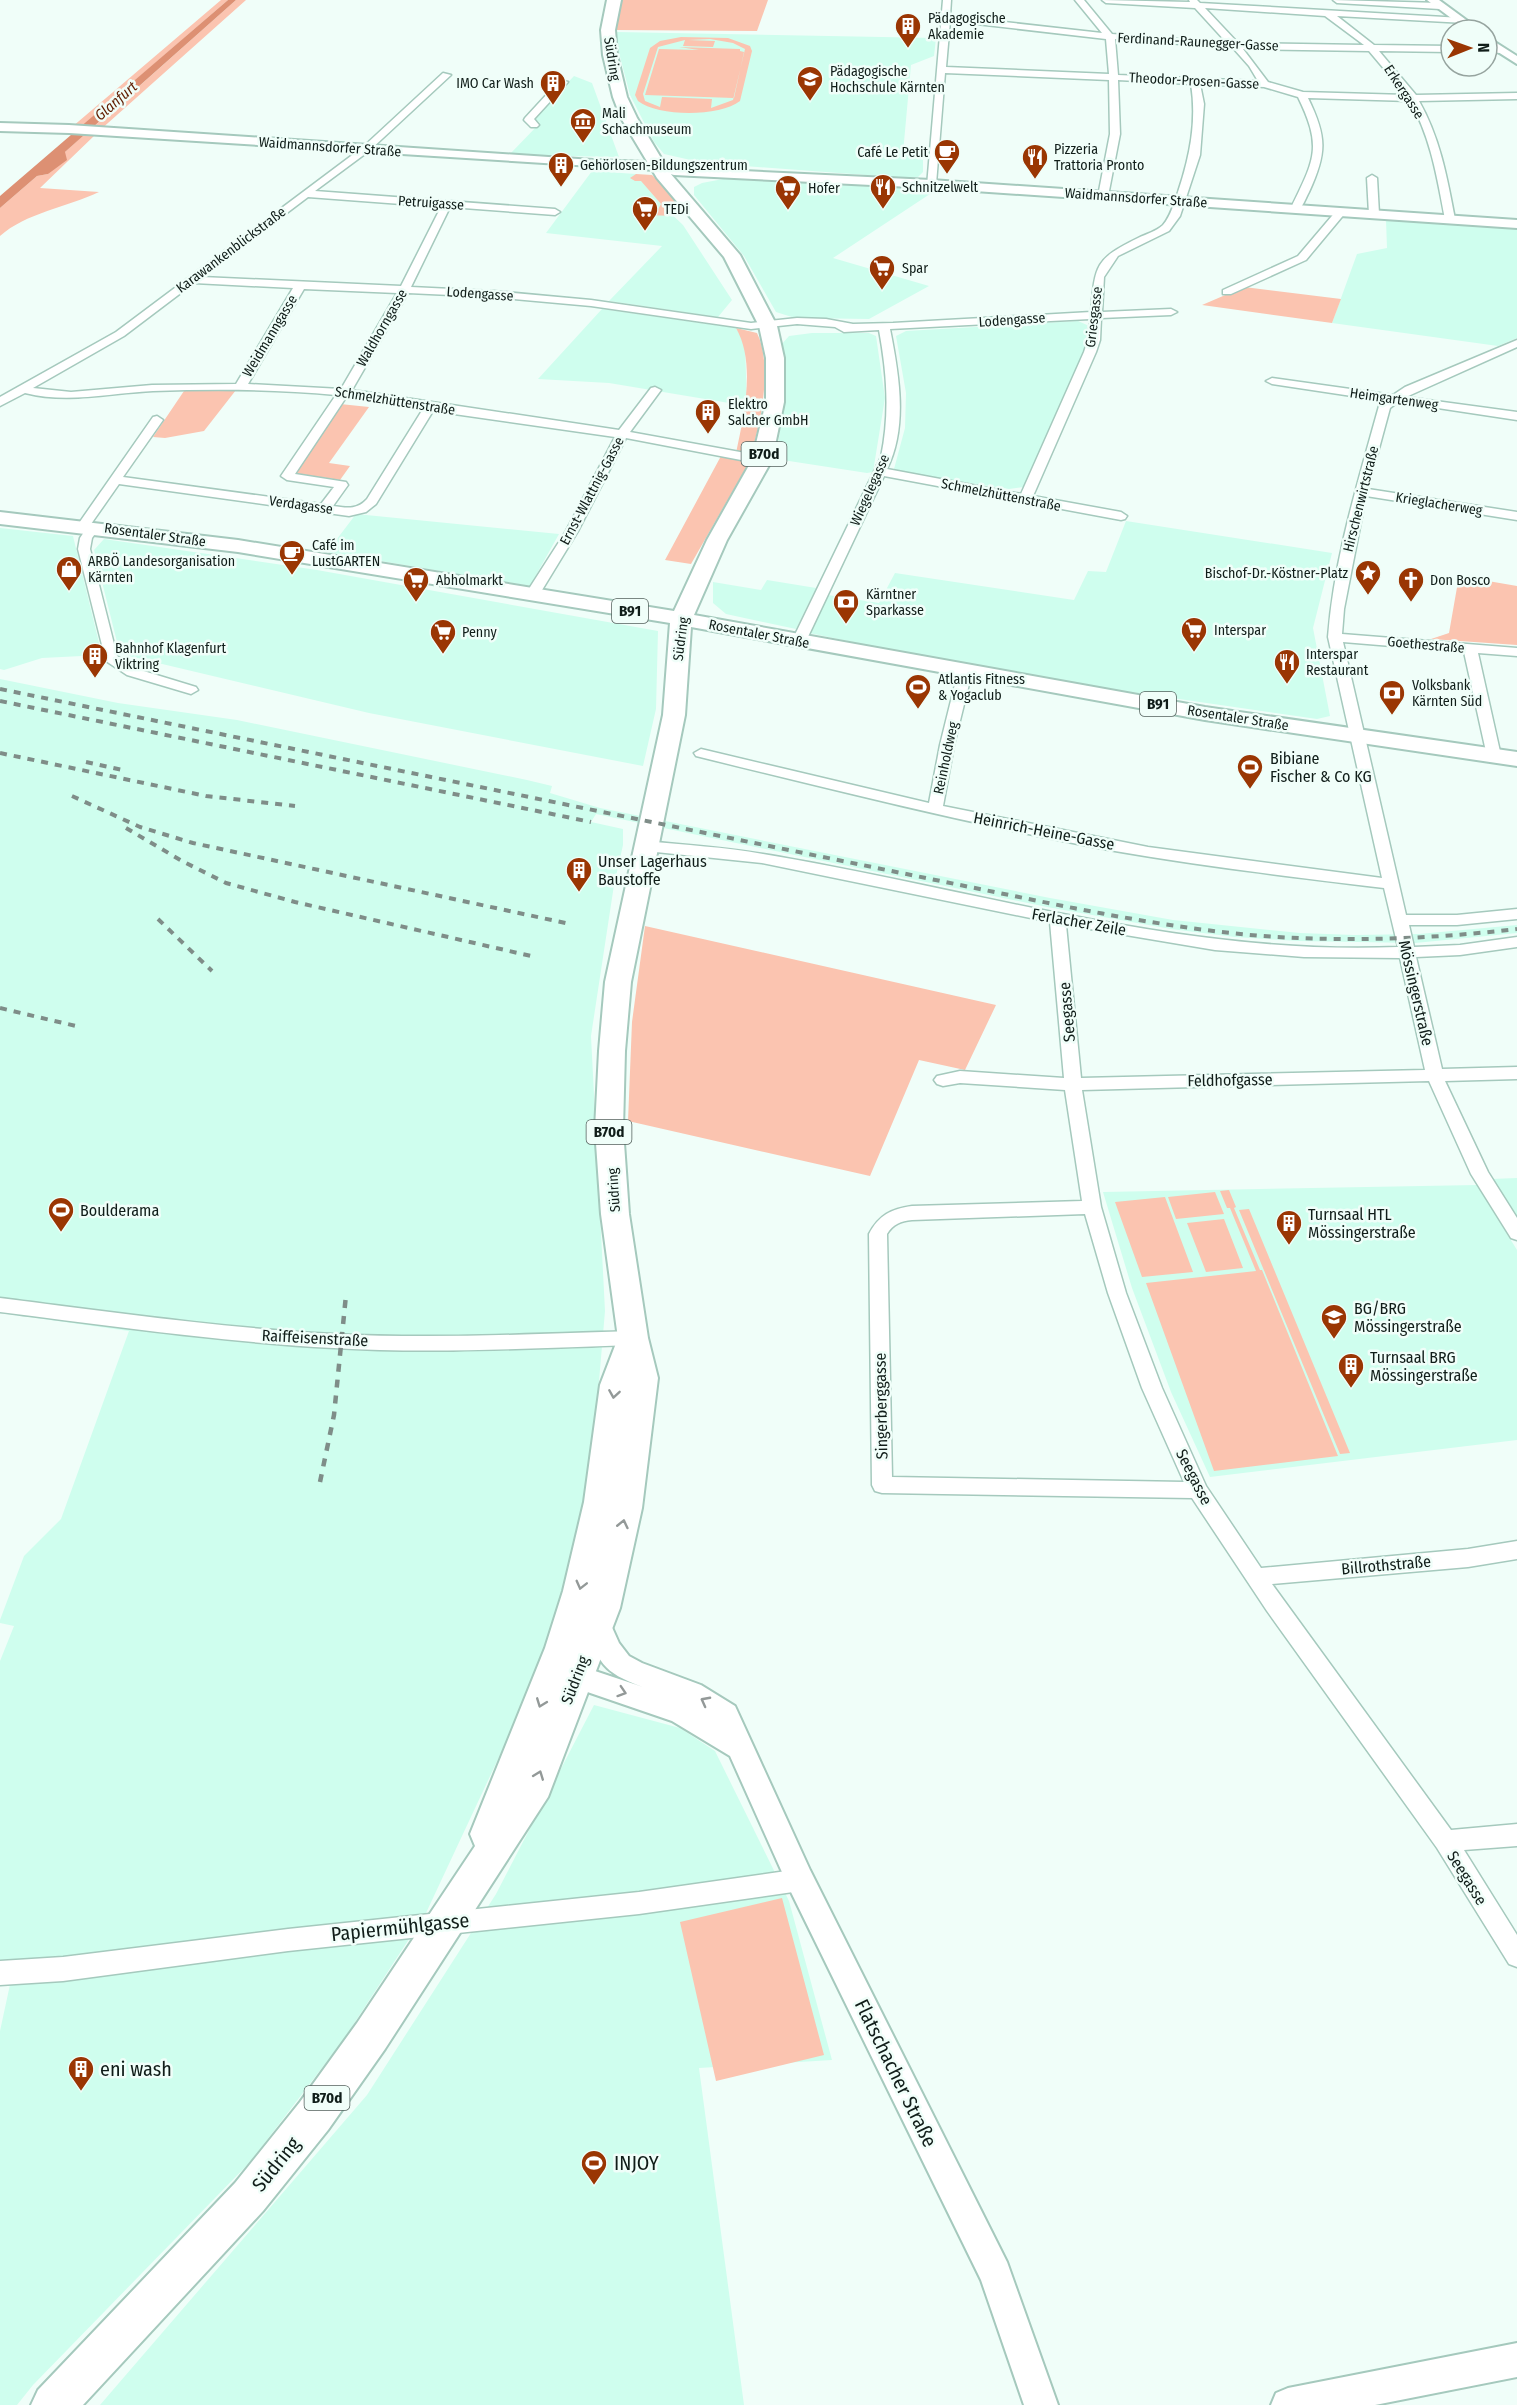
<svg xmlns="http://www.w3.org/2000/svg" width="1517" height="2405" font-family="'Fira Sans Condensed',sans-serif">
<rect width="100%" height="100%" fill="#f0fef9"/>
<path fill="#cffeee" d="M616,32L936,38L934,56L911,65L903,153L923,160V172L918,177L906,178L704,163L664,154L654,142L630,95L619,53Z
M574,76L592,83L619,157L509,155L540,123L534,118Z
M592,171L636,174L661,204L683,225L732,300L718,317L609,301L662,246L546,233Z
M723,179L936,190L833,258L929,286L869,319L795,318L776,312L744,256L694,195V187L702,183Z
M1386,220L1517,229V338L1498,346L1332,323L1357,254L1387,248Z
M602,309L736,328L745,343L747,406L609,383L538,379Z
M1078,321L1087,325V347L1024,487L1009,489L898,472L894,469L905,428L906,393L896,336L906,331Z
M812,333H869L876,336L885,398L873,472L867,473L776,459L785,395L781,345L789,336Z
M356,514L559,534L530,586L327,552Z
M1126,521L1332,553L1313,628L1330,716L1317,719L1062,682L915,655L809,633L828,595L879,603L895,573L1074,600L1088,571L1106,572Z
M0,528L73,536L102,655L42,658L4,670L0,669Z
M104,539L317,570L658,631L656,709L643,766L369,713L120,654L94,550Z
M767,580L816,588L796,629L726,614L713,603V582L761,590Z
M0,679L118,703L237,720L527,780L552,786L550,793L600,808L1050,898L1173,920L1300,933L1354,935L1419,934L1517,925V933L1415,943L1299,941L1235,937L1171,929L1047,907L596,814L591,822L623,829V845L614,885L591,1036L605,1311L588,1510L535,1680L426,1913L344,2039L251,2161L33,2385L17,2405H0V2031L14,1966H0V1661L14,1626L0,1623V1620L24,1556L61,1519L129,1331L0,1313Z
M1517,1178V1221L1491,1179Z
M1477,1185L1517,1250V1440L1210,1477L1171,1392L1132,1288L1103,1192Z
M594,1705L680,1728L715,1751L789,1901L832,2060L699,2068L744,2405H100L367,2095L496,1894Z"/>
<path fill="#fbc4b0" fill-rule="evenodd" d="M221,0H228L81,127H72Z
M236,0H246L99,131L90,130Z
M619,0H768L757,31L614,30Z
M681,37L728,38L750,46L752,51L740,101C720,117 658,117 638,101L635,95L650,48L660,41ZM710,39L733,43L745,49L733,100L711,108L712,99L662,97L660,107L645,101L643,94L658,47L685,40L683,46L713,47L715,41L688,40Z
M679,47L740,49V51L744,52L734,98L645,95L659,49L699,50Z
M85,134L95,135L40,188L99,192C67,207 26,213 0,236V208L37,176L48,174L65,152Z
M636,174L652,175L672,193L681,212L673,216L648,215H655L661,204L641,181H635L630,178Z
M1244,287L1341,299L1332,323L1202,305Z
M736,328L757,333C772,363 762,419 752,450L736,453C744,415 756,363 736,328Z
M236,390L204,431L165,438L153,437L184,391Z
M340,404L369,407L329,463L350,466L340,480L294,473Z
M721,456L742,459L747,466L691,564L665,560Z
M1459,576L1517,586V645L1431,639L1449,633Z
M645,926L996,1005L965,1070L919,1060L870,1176L628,1121L632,1022Z
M1229,1190L1236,1207L1234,1208L1260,1270H1262L1338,1456L1214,1471L1146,1283L1256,1271L1230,1208H1227L1220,1191Z
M1215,1192L1224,1214L1176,1219L1168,1197Z
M1165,1197L1193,1272L1142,1277L1115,1202Z
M1249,1209L1350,1453L1340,1454L1239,1210Z
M1224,1219L1243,1268L1206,1272L1187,1223Z
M782,1898L824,2055L716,2081L680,1922Z"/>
<path fill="#dd9073" d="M228,0H236L65,152L67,160L48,174L37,176L0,208V196Z"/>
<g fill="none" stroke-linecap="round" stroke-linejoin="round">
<g stroke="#a5c9bd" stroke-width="3">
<path id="minor" d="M943,0H951L950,16L1102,33L1075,0H1084L1112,34L1227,43L1195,8L1106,3L1102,0L1190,2L1189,0H1197L1200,3L1462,18L1466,21L1465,23L1337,16L1374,45L1451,46V52L1379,51L1416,95L1517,93V99L1419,101C1440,138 1447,177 1455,219L1450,222L1445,219C1437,177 1431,138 1410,101L1308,98C1327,137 1327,153 1309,192C1305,199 1303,208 1296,211L1291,208C1314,160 1323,148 1298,97L1264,87L1200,84L1204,104L1200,155L1180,216L1169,231L1118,256L1104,277L1102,312L1171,309L1177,312L1171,315L1101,318L1100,340L1096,352L1033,496L1121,512L1127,516L1125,519L1121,520L884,476L805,643L803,646H793L791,643L881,457C890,414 887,373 879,330L844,332L835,327L797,324L751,329L591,306L493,297L408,293L352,390L619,430L651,388L655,387L661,390L630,432L762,456L768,460L762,464L626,438L578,531L539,595L532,599L525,595L566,531L615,437L433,411L376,504L366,512L349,516L119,484L91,524H98L100,527L92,538L90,549L117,656L137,669L196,687L198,690L191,694L127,675L106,661L78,549L80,538L86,529H79L77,526L153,417L157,416L163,420L123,477L321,504L334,487L287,480L281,476L336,395C276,389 214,389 153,391C109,393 68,404 25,393L0,406V397L116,332L363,147L443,73L451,75L369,151L315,191L555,209L560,212L555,215L450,207L411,287L493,291L591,300L751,323L797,318L826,319L853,324L893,323L1091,312C1095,265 1095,259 1138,238C1146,234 1157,231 1163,225C1171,216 1174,203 1178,192C1190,156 1197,121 1191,84L1118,80L1120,134L1108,196L1103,199L1098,196L1110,134L1109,80L945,73L936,184L927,186ZM1205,8L1325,16L1364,45L1238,43ZM950,21L1106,39L1109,74L946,67ZM1115,39L1233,48L1249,66L1258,81L1118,75ZM1243,49L1369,51L1406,95L1303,92L1268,82ZM308,197L441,207L401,286L202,277ZM194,283L293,288L236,384L152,385L71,392L33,388L124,336ZM304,289L397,293L341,389L248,384ZM1090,319L1088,340L1084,352L1021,494L887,469C908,427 899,374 890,329ZM347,396L423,409L367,499C357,510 347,508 333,506L348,485L346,482L295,474Z
M1333,0L1440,3L1444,6L1440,9L1337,3Z
M1487,46L1505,50L1501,53L1487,52Z
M560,80L568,82L534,119L539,125L537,127H531L524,120L525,118Z
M1372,175L1377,178L1379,214L1374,217L1369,214L1367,178Z
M1341,209L1346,212L1306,260L1231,294H1223V290L1298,256L1337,210Z
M1517,340V347L1406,397L1517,412V420L1398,402L1390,408L1368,489L1517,512V520L1366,496L1344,609L1342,634L1517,648V656L1478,653L1501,756L1494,760L1487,756L1464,652L1343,642L1406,915H1457L1517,909V919L1457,925H1409L1414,947L1460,945L1517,937V947L1460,955L1416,957L1442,1069L1517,1067V1079L1445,1081L1488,1172L1517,1218V1240L1511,1238L1471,1174L1429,1081L1082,1090L1101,1207L1126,1293L1162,1388L1206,1486L1261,1568L1468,1549L1517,1541V1559L1468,1567L1272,1584L1451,1830L1517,1824V1846L1464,1850L1517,1935V1967L1509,1964L1437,1848L1267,1611L1192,1498L882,1493L875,1491L872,1485L869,1234C879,1215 891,1209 912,1206L1082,1201L1065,1090L960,1083L943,1086L937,1084L934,1080L937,1076L960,1071L1064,1078L1050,922L762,863L646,851L638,846L646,841C685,845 725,847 763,854C975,889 1180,956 1398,947L1384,888C1292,877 1200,866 1109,850C970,824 833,790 696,756L694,753L701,749L929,803L940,745L958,672L965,668L972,672L954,745L943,806L1148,847L1382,878L1328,637C1334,558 1358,482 1379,406L1385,401L1272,384L1266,381L1272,378L1393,395L1405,387ZM1066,925L1215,950L1304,957L1400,958L1425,1070L1081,1078ZM1085,1214L1108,1293L1142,1388L1184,1482L892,1477L887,1234C893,1224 901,1221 912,1220Z
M0,1298C111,1312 222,1328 334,1334C433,1339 533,1334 633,1331L640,1333L643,1338L640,1343L633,1345C533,1348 433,1354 334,1348C222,1342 111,1326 0,1312Z
M800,1869L808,1872L812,1880L808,1888L800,1891L639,1914L288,1951L63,1981L0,1985V1961L63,1957L288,1929L639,1892Z"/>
</g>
<g stroke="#a5c9bd" stroke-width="4">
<path id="tertiary" d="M1427,0H1439L1480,30H1467Z
M1487,37L1517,56V64L1487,45Z
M0,123L69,125L593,160L675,163L681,168L931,180L1517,220V228L931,188L674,175L655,170L69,133L0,131Z
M597,1611L606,1614L619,1643L629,1656L642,1663L701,1685L735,1706L810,1870L1007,2262L1058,2405H1024L981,2280L790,1890L730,1756L672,1721L567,1685L557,1666L561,1658L571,1654L581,1658L586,1668L643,1687C601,1672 599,1662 584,1622L588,1614Z
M1517,2343V2377L1375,2405H1271L1276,2393L1288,2388Z"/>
</g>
<g stroke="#a5c9bd" stroke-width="4">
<path id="primary" d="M607,0H621L615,30L617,55L627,97L637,118L670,173L740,255L777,326L784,358V402L772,460L727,540L694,615L1205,707L1517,752V766L1205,720L691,627L685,715L631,982L625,1051L623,1129L629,1214L648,1338L658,1378L642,1508L620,1608L548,1797L385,2049L328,2130L263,2211L83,2405H31L38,2390L235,2183L300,2102L357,2023L475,1846L470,1834L545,1648L563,1591L584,1502L600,1385L618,1338L601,1214L595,1129L599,1051L605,982L663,715L670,623L238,552L0,524V512L238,540L674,611L707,540L752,460L766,402V358L759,326L724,257L657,178L621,118L613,97L603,55L601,30Z"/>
</g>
<use href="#minor" fill="#fff" fill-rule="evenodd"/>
<use href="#tertiary" fill="#fff" fill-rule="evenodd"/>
<use href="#primary" fill="#fff" fill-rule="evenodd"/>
<path stroke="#7f8d88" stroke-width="4" stroke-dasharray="7 7" stroke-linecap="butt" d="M0,689L1014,896C1096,913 1178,929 1262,936C1347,942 1432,939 1517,929
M0,701L591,822
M0,753L206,796L295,806
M86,762L127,771
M72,796L140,827L193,843L570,924
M126,828L182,861L226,883L295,902L531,956
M158,919L212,971
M0,1008L80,1027"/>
<path stroke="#7f8d88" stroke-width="4.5" stroke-dasharray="8 8" stroke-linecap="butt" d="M320,1482L334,1415L346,1295"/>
</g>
<defs><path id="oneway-chevron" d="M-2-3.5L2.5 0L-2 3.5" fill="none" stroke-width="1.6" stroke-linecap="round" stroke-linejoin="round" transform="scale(1.5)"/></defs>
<g stroke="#939998">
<use href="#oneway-chevron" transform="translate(614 1394) rotate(99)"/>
<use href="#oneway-chevron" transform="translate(623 1524) rotate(-77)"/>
<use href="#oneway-chevron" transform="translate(581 1585) rotate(104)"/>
<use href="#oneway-chevron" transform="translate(622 1692) rotate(18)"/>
<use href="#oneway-chevron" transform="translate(705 1701) rotate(-152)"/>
<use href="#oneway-chevron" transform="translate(541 1703) rotate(111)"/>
<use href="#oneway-chevron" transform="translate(539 1775) rotate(-69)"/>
</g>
<defs>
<g id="building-pin" transform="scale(1.35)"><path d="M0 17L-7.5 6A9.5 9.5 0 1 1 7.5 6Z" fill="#9a3603" stroke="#f0fef9"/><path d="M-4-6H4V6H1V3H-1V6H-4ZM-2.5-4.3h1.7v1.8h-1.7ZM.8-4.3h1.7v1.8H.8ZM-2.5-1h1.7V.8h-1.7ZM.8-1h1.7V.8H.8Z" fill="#fff"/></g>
<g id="school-pin" transform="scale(1.35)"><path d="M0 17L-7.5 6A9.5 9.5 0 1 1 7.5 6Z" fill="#9a3603" stroke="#f0fef9"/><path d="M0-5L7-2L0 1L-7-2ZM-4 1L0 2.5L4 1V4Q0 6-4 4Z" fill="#fff"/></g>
<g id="museum-pin" transform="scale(1.35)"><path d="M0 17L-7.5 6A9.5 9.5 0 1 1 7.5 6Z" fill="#9a3603" stroke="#f0fef9"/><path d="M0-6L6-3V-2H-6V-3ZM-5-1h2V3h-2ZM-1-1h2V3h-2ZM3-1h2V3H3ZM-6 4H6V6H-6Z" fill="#fff"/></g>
<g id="cafe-pin" transform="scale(1.35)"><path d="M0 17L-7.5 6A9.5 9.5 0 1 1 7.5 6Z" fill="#9a3603" stroke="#f0fef9"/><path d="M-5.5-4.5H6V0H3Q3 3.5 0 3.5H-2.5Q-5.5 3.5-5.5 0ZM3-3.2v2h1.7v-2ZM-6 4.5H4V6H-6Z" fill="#fff"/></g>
<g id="restaurant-pin" transform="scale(1.35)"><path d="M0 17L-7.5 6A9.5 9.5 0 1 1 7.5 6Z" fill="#9a3603" stroke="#f0fef9"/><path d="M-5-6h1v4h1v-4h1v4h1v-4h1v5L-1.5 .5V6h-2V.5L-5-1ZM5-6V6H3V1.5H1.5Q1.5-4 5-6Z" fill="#fff"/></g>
<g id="supermarket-pin" transform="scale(1.35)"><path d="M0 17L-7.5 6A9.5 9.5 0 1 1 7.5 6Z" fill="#9a3603" stroke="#f0fef9"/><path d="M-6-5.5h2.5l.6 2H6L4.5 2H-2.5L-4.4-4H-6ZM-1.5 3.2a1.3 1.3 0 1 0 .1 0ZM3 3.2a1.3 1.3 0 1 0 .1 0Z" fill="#fff"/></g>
<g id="shop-pin" transform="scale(1.35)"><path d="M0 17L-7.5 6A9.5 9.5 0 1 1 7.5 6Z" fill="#9a3603" stroke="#f0fef9"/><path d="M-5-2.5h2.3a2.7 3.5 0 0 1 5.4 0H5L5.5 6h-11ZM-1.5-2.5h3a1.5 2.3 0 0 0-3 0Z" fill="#fff"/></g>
<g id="sight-pin" transform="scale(1.35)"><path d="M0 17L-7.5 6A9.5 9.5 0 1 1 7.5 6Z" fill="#9a3603" stroke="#f0fef9"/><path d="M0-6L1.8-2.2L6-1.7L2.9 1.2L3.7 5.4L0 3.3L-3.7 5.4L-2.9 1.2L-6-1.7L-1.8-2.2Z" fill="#fff"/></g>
<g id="church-pin" transform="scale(1.35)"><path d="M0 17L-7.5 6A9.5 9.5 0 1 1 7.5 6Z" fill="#9a3603" stroke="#f0fef9"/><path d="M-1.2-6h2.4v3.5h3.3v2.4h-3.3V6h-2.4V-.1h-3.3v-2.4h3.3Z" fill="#fff"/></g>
<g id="bank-pin" transform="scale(1.35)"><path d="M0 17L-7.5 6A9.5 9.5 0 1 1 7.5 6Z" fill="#9a3603" stroke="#f0fef9"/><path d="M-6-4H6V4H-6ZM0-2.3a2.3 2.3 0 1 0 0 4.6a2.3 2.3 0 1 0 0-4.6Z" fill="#fff"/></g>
<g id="stadium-pin" transform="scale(1.35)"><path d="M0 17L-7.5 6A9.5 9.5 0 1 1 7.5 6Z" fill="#9a3603" stroke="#f0fef9"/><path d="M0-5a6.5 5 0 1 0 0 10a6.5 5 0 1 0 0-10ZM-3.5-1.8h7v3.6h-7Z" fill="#fff"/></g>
</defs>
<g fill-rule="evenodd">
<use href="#building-pin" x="908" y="26"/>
<use href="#school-pin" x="810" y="79"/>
<use href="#building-pin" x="553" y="83"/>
<use href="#museum-pin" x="583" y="121"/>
<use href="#cafe-pin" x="947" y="152"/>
<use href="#restaurant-pin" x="1035" y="157"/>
<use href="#building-pin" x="561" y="165"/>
<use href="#restaurant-pin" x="883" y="187"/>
<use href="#supermarket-pin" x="788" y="188"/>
<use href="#supermarket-pin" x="645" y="209"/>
<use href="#supermarket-pin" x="882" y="268"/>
<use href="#building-pin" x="708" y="412"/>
<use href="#cafe-pin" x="292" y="553"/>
<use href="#shop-pin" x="69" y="569"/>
<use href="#sight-pin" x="1368" y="573"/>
<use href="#supermarket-pin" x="416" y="580"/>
<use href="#church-pin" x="1411" y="580"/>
<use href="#bank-pin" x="846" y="602"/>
<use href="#supermarket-pin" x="1194" y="630"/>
<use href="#supermarket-pin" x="443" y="632"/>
<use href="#building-pin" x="95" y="656"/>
<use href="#restaurant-pin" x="1287" y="662"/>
<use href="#stadium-pin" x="918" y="687"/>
<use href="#bank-pin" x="1392" y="693"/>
<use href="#stadium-pin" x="1250" y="767"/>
<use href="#building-pin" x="579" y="870"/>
<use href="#stadium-pin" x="61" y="1210"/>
<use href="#building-pin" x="1289" y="1223"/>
<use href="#school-pin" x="1334" y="1317"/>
<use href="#building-pin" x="1351" y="1366"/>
<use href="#building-pin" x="81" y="2069"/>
<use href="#stadium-pin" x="594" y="2163"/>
</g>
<g text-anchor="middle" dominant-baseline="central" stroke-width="5" stroke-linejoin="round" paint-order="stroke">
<g font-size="14" fill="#101d19" stroke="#f0fef9" text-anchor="start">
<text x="928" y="18">Pädagogische<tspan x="928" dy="16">Akademie</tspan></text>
<text x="830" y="71">Pädagogische<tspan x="830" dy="16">Hochschule Kärnten</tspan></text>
<text x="534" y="83" text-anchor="end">IMO Car Wash</text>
<text x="602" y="113">Mali<tspan x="602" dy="16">Schachmuseum</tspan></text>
<text x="1054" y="149">Pizzeria<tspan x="1054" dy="16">Trattoria Pronto</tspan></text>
<text x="928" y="152" text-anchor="end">Café Le Petit</text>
<text x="580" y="165">Gehörlosen-Bildungszentrum</text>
<text x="902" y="187">Schnitzelwelt</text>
<text x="808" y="188">Hofer</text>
<text x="664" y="209">TEDi</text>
<text x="902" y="268">Spar</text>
<text x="728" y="404">Elektro<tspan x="728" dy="16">Salcher GmbH</tspan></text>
<text x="312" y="545">Café im<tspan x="312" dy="16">LustGARTEN</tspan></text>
<text x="88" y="561">ARBÖ Landesorganisation<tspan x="88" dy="16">Kärnten</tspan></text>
<text x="1348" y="573" text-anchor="end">Bischof-Dr.-Köstner-Platz</text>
<text x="436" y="580">Abholmarkt</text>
<text x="1430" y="580">Don Bosco</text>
<text x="866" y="594">Kärntner<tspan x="866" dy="16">Sparkasse</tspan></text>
<text x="1214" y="630">Interspar</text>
<text x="462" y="632">Penny</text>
<text x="115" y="648">Bahnhof Klagenfurt<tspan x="115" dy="16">Viktring</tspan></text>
<text x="1306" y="654">Interspar<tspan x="1306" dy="16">Restaurant</tspan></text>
<text x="938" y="679">Atlantis Fitness<tspan x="938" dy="16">&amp; Yogaclub</tspan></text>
<text x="1412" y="685">Volksbank<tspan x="1412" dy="16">Kärnten Süd</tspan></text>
</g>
<g font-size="14" fill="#101d19" stroke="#f0fef9">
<text transform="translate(1198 42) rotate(3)">Ferdinand-Raunegger-Gasse</text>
<text transform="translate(612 59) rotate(81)">Südring</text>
<text transform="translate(1194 81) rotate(3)">Theodor-Prosen-Gasse</text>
<text transform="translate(1404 92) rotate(57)">Erkergasse</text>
<text transform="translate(330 147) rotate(4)">Waidmannsdorfer Straße</text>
<text transform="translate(1136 198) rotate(4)">Waidmannsdorfer Straße</text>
<text transform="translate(431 203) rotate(4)">Petruigasse</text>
<text transform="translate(231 250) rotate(-37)">Karawankenblickstraße</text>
<text transform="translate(480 294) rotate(4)">Lodengasse</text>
<text transform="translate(1094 317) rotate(-83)">Griesgasse</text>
<text transform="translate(1012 320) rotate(-4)">Lodengasse</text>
<text transform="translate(382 328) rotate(-60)">Waldhorngasse</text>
<text transform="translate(270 336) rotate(-59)">Weidmanngasse</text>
<text transform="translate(1394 399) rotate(8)">Heimgartenweg</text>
<text transform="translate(395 401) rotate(9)">Schmelzhüttenstraße</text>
<text transform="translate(870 490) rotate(-66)">Wiegelegasse</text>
<text transform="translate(592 491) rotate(-62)">Ernst-Wlattnig-Gasse</text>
<text transform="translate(1001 495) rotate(11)">Schmelzhüttenstraße</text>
<text transform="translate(1361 499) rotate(-76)">Hirschenwirtstraße</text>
<text transform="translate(1439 504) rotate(9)">Krieglacherweg</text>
<text transform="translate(301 505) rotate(8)">Verdagasse</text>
<text transform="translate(155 535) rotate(8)">Rosentaler Straße</text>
<text transform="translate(759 634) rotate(11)">Rosentaler Straße</text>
<text transform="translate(681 639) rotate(-82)">Südring</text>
<text transform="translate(1426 645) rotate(5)">Goethestraße</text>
<text transform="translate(1238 718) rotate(9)">Rosentaler Straße</text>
<text transform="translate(946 758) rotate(-78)">Reinholdweg</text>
<text transform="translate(614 1190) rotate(-94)">Südring</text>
</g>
<g font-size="15" font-style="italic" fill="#621d00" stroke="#f0fef9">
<text transform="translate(116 101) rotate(-41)">Glanfurt</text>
</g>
<g fill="#f0fef9" stroke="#53605c" stroke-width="1.5">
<rect x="741.5" y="442" width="45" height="24" rx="4.5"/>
<rect x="612" y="599" width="36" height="24" rx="4.5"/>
<rect x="1140" y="692" width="36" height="24" rx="4.5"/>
<rect x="586.5" y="1120" width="45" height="24" rx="4.5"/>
<rect x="304.5" y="2086" width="45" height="24" rx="4.5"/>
</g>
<g font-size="15" font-weight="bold" fill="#101d19">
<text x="764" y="454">B70d</text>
<text x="630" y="611">B91</text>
<text x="1158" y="704">B91</text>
<text x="609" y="1132">B70d</text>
<text x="327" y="2098">B70d</text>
</g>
<g font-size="16" fill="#101d19" stroke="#f0fef9" text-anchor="start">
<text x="1270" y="758">Bibiane<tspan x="1270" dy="18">Fischer &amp; Co KG</tspan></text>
<text x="598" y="861">Unser Lagerhaus<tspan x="598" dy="18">Baustoffe</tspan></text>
<text x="80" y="1210">Boulderama</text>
<text x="1308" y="1214">Turnsaal HTL<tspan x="1308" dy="18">Mössingerstraße</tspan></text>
<text x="1354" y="1308">BG/BRG<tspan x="1354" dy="18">Mössingerstraße</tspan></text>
<text x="1370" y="1357">Turnsaal BRG<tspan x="1370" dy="18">Mössingerstraße</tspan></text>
</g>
<g font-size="16" fill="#101d19" stroke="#f0fef9">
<text transform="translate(1044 831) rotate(11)">Heinrich-Heine-Gasse</text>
<text transform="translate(1079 922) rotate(10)">Ferlacher Zeile</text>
<text transform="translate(1416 993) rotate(77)">Mössingerstraße</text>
<text transform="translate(1067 1012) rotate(-95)">Seegasse</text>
<text transform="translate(1230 1080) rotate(-1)">Feldhofgasse</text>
<text transform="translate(315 1338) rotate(3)">Raiffeisenstraße</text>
<text transform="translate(881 1406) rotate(-91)">Singerberggasse</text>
<text transform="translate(1194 1477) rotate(63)">Seegasse</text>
<text transform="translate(1386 1565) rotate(-5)">Billrothstraße</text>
<text transform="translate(575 1680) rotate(-69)">Südring</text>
<text transform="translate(1467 1878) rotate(58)">Seegasse</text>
</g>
<g font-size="20" fill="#101d19" stroke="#f0fef9">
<text transform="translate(400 1927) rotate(-6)">Papiermühlgasse</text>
<text transform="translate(896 2073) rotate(64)">Flatschacher Straße</text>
<text transform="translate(276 2164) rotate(-51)">Südring</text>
</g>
<g font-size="20" fill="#101d19" stroke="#f0fef9" text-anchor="start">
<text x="100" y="2069">eni wash</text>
<text x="614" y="2163">INJOY</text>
</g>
</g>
<g transform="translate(1469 48) rotate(89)"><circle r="28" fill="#f0fef9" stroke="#96a49f" stroke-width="1.5"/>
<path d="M0-4.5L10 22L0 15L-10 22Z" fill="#9a3603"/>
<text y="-9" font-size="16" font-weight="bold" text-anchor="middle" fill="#101d19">N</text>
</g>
</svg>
